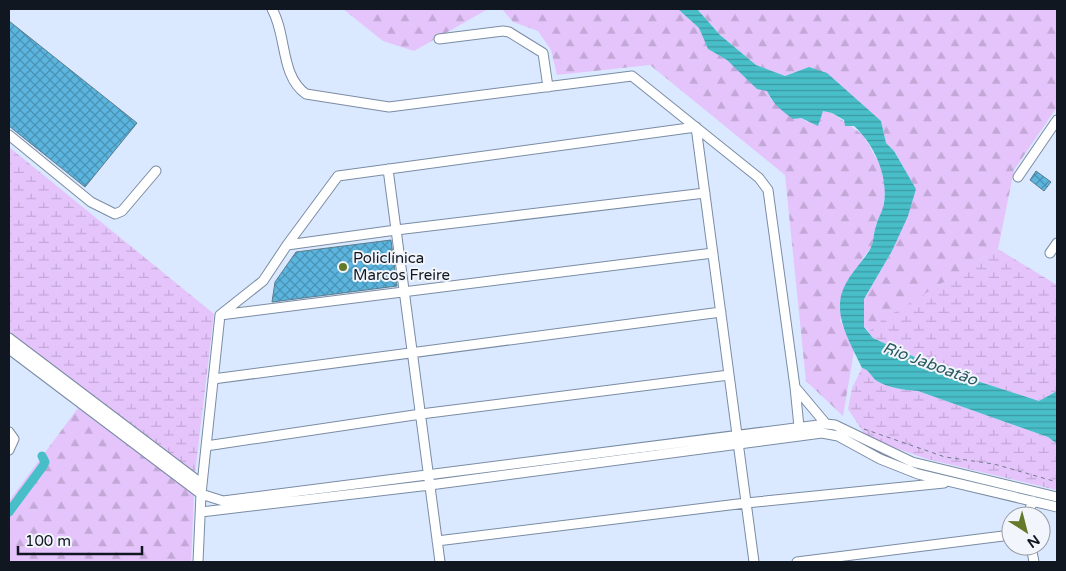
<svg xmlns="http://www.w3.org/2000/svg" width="1066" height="571" font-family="'Varela Round',sans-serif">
<defs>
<pattern id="forest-firs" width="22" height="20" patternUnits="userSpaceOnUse" patternTransform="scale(1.25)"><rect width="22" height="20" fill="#e4c4fb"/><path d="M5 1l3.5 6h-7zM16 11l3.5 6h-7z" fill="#c3a8d7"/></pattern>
<pattern id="wetland-marsh" width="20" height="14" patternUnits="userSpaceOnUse" patternTransform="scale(1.25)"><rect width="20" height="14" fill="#e4c4fb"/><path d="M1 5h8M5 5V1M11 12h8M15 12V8" fill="none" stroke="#c3a8d7"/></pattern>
<pattern id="water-rules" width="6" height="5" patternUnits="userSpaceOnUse" patternTransform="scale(1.25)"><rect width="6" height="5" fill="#48bec8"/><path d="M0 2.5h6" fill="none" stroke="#3b99a2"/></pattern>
<pattern id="building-cross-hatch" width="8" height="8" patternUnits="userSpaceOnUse" patternTransform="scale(1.25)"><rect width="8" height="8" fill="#5bb5de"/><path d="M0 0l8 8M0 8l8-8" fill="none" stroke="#4a92b4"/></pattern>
</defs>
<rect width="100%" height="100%" fill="#dae9ff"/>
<path fill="url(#forest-firs)" d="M343,9H488L414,51L383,41Z
M502,9H678L699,28L708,49L727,60L767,91L771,100L807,122L823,111L832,113L863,135L881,167L885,187L883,209L876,224L872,246L862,259L840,320L854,351L843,416L806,381L785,175L650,65L557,75L551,50L538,31L513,22Z
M697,9H1057V107L1014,170L998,249L883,320L868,332L864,326V299L892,251L916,189L894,151L886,143L881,121L809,67L785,76L756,65L720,35Z
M78,408L194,495L191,562H9V501Z"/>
<path fill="url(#wetland-marsh)" d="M9,147L214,314L195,473L9,333Z
M998,249L1057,285V391L1039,401L943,370L873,338L868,332L882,320Z
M862,368C870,370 871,377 877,381C889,388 904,390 918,391L1048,437L1057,444V490L927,459L867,438L848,409L852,388Z"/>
<path fill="url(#water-rules)" d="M678,9H697L720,35L756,65L785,76L809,67L827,73L881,121L886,143L894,151L916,189L908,216L892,251L864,299V327L873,338L943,370L1039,401L1057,391V444L1048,437L918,391C904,390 889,388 877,381C871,377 870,370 862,368C853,348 839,326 840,304C841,282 858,268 869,251C874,244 873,235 876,226C877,220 881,214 883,208C890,179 875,145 854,126H845L844,120L832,113L823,111L818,126L801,118L793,119C782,111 773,104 767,91L757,89L727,60L708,49L699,28Z"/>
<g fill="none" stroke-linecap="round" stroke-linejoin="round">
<path stroke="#48bec8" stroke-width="9" d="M9,512L43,466L45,462L42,456"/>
</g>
<path fill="url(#building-cross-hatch)" stroke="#5d7c8b" d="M9,21L137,123L85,187L9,126Z
M1036,171L1051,182L1044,191L1030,180Z
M391,240L397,286L272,302L275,282L296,252Z"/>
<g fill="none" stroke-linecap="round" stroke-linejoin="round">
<g stroke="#7a8ca4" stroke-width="11">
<path id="minor" d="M272,9C287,35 280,76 306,94L389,107L632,76L759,178L768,190L795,387L826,424
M439,39L503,31L509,32L543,53L548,87
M9,135L91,202L115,214L122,211L156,171
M388,169L440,562
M1018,177L1057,120
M287,245L338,176L696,127L754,562
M1050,253L1057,243
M220,315L713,253
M9,338L202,484
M9,349L201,494L223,501L826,424L835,425L912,462L1057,497
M213,379L721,312
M795,387L799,427
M9,432L14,439L9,450
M206,446L421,414L729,375
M201,512L430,485L822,433L838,436L880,459L918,474L1057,507
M1027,516L1033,501
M437,541L746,503L944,483
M1031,546L1034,562
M198,562L201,494L220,315L263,281L287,245L396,230L705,193
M797,562L1011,535"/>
</g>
<path stroke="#6f7a89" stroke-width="1" stroke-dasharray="4 4" stroke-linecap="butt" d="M864,429L945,457L994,464L1057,482"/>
<use href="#minor" stroke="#fff" stroke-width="9"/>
</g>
<circle fill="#64792a" stroke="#f2f5fb" stroke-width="2" cx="343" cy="267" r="5"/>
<g text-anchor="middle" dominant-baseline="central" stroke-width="4" stroke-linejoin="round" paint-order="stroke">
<g font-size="15" fill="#101720" stroke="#f2f5fb" text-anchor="start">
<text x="353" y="258">Policlínica<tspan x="353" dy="17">Marcos Freire</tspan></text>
</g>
<g font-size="16" font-style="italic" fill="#28595e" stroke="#f2f5fb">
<text transform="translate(930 364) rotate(20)">Rio Jaboatão</text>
</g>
</g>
<rect width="1066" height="571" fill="none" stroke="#101720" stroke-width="20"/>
<g transform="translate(1026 531) rotate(144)"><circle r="24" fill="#f2f5fb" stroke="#989ca3"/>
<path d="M0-4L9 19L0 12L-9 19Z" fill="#64792a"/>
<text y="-8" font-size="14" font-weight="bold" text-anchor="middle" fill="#101720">N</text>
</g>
<path d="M18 546v8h124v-8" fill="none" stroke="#101720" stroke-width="2.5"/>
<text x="25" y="546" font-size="15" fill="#101720" stroke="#f2f5fb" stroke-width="4" paint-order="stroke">100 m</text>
</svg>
